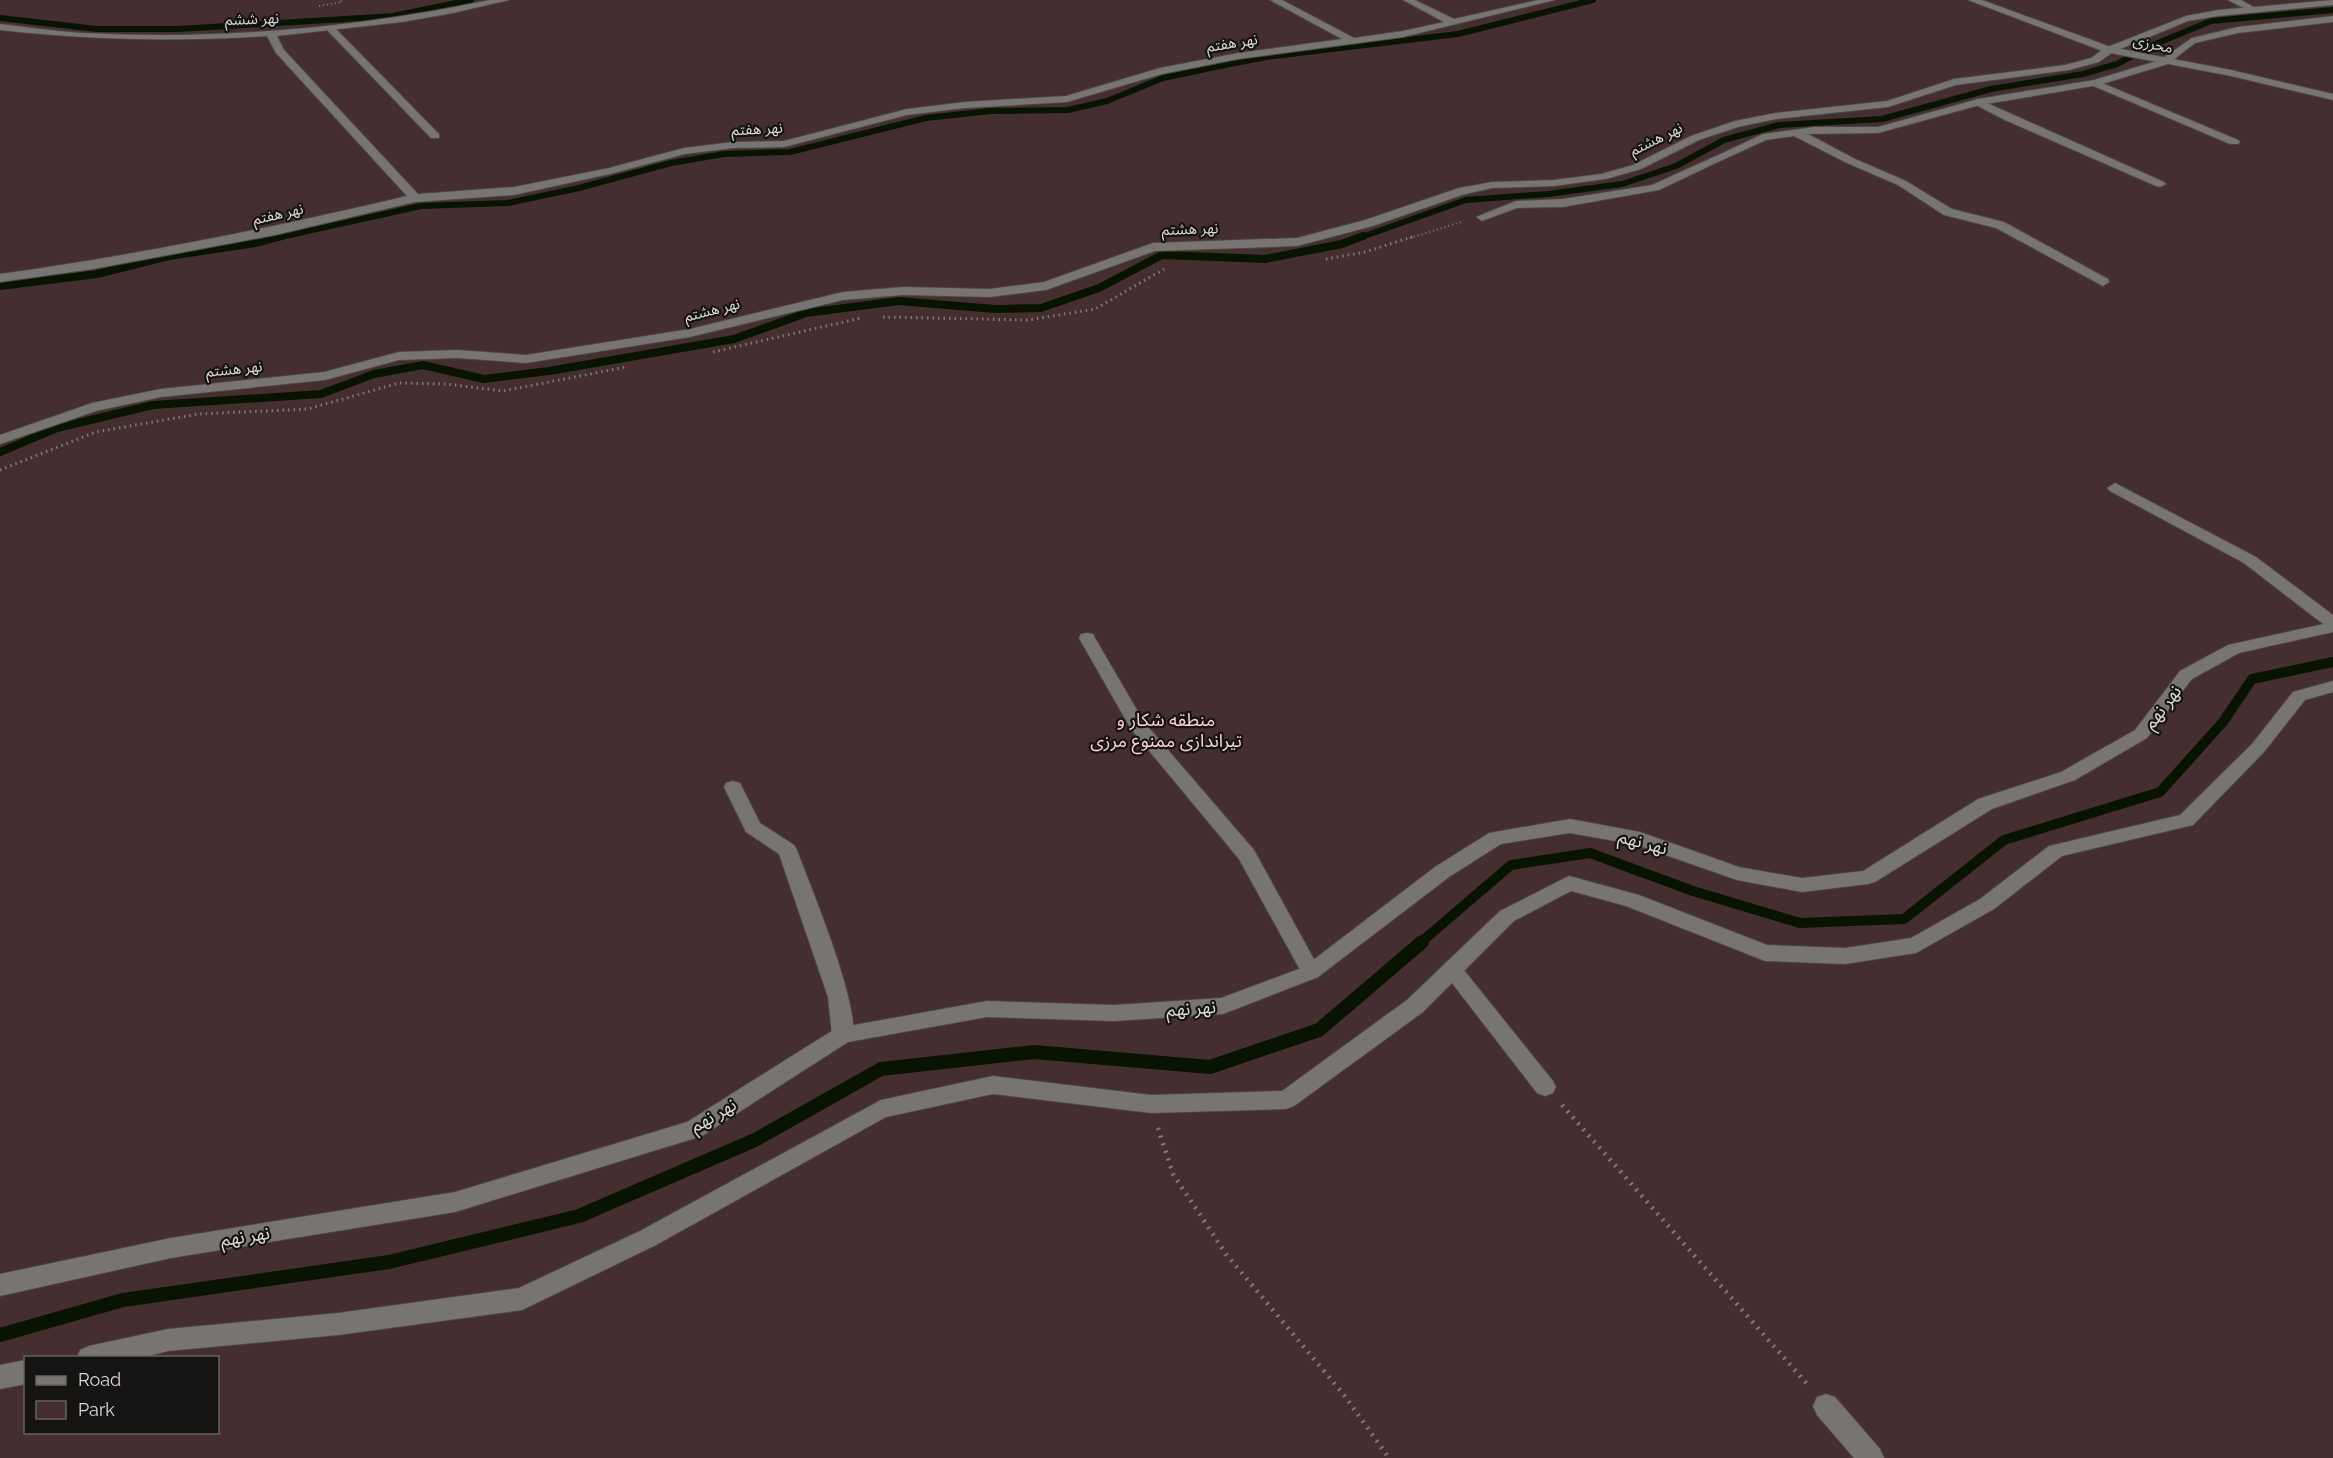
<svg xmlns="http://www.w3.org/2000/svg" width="2333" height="1458" font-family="Raleway,'Noto Sans Arabic',sans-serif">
<rect width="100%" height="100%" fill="#2d2b28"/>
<path fill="#452e30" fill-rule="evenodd" d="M0,0H2333V1458H0ZM26,1358H218V1432H26Z"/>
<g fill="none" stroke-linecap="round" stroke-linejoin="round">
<path stroke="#091400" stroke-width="6" d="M0,18L97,29H178L393,16L471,0
M276,238L421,206L508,203L579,188L671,163L724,154L790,152L926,118L990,111L1068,110L1107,101L1163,78L1220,66L1266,57L1458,34L1593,0
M1359,238L1466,200L1548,194L1622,184L1676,166L1724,140L1779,125L1882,119L1991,89L2083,74L2117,64L2153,45L2211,21L2333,10"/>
<path stroke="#091400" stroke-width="8" d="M0,286L97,274L169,256L256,243L282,236
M0,452L57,428L153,405L321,394L374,374L423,365L484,379L549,371L734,339L806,313L899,301L995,309L1041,308L1099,288L1162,255L1265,259L1342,244L1363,236"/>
<path stroke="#091400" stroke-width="10" d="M1420,943L1511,865L1590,853L1693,891L1800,923L1904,919L2004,840L2160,792L2223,722L2252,679L2333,662"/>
<path stroke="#091400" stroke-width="14" d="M0,1335L123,1300L389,1262L579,1216L755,1140L881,1069L1034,1052L1210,1067L1319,1030L1422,942"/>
<g stroke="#494644" stroke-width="2">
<path id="lane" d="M2228,0H2241L2259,10L2251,12Z
M327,26H333L439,134V138H431L327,30Z
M2095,80L2238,140L2240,142L2238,144H2230L2091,85L2090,83Z
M1978,99L2164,182L2166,184L2160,187L2156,186L2005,120L1974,104L1973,102Z
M1716,156L1722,159L1720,161L1659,190L1563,207L1517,208L1482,221L1476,217L1516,201L1563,199L1652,185Z
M2115,483L2256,557L2333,615V628L2327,627L2244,563L2110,491L2107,488Z
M1087,633L1093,634L1095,638L1144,722L1254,850L1321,972L1318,977L1311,980L1304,977L1239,859L1131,729L1079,638L1081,634Z
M733,781L740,783L760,823L794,845L797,850C809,883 865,1015 851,1041L843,1043L835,1041L832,1035L828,997L779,854L746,832L724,787L726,783Z
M1452,961L1459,964L1553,1081L1556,1087L1553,1093L1545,1096L1537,1093L1445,974L1442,969L1445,964Z
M1826,1394L1835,1397L1880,1449L1884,1458H1854L1817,1415L1813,1406L1817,1397Z"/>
</g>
<g stroke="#494644" stroke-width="2">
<path id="street" d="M490,0H509L453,13L402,22L277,36L284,50L418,194L514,187L609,168L684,148L733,142L784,141L907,109L965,102L1066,96L1160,68L1238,53L1342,39L1270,0H1282L1354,38L1403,31L1444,22L1403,0H1415L1454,19L1538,0H1555L1403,37L1238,59L1162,74L1067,102L965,108L907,115L784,147L733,148L685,154L610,174L514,195L415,202L275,235L93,269L0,282V274C137,255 272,228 407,196L276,53L267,36C177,42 89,40 0,30V24C27,27 54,31 82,33C218,40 357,28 490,0Z
M2333,0V5L2218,16L2188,21L2113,52L2099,62L2069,70L1956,85L1888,107L1776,119L1738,127L1699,140L1641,169L1606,179L1554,186L1492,188L1462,195L1373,226L1297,246L1155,251L1046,290L990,297L903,295L843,300L690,337L526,363L457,358L399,360L325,380L161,397L96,411L0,444V435L92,403L161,389L324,372L399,352L457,350L526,355L690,329L843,292L903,287L990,289L1044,282L1153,243L1297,238L1365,220L1459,188L1492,182L1554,180L1601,174L1633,165L1691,136L1735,121L1776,113L1887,101L1954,79L2065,65L2091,58L2105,48L2186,16L2218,10Z
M2333,16V22L2238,33L2195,43L2168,64L2099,85L1980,105L1878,133L1808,134L1855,159L1906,181L1952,209L2004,222L2108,279L2109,282L2103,286L1996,228L1944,215L1898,185L1847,163L1794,136L1766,140L1720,161L1716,162L1710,159L1763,134L1814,127H1878L1978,99L2094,80L2160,60L2192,38L2238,27Z
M2333,622V632L2239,653L2192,679L2147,738L2075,780L1992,809L1875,882L1868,884L1802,892L1737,880L1637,845L1570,833L1501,844L1449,877L1318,977L1223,1014L1114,1021L987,1017L848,1042L702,1136L455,1212L171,1258L0,1296V1274L171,1238L455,1192L687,1122L835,1029L843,1027L987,1001L1114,1005L1221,998L1304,967L1435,867L1489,833L1570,819L1640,832L1739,867L1802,878L1863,871L1978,799L2061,772L2135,730L2180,671L2228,645Z
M2333,681V692L2305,700L2264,752L2193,825L2062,856L1994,909L1916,953L1845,964L1765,961L1626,906L1571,891L1514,921L1423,1012L1294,1106L1286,1109L1151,1113L993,1094L886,1117L656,1245L522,1310L338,1335L168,1351L141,1358H77L80,1350L89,1346L168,1329L338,1313L519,1288L640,1231L881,1100L993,1076L1151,1095L1282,1091L1407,1000L1500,911L1569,876L1639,895L1767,945L1845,948L1911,938L1980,899L2049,846L2180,815L2252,744L2293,692Z
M26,1360V1384L0,1389V1365Z"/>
</g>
<g stroke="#494644" stroke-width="2">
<path id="secondary" d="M1968,0H1982L2111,47L2231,70L2333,94V100L2231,76L2105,52Z"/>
</g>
<path stroke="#7d7b78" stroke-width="2" stroke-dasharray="1 3" stroke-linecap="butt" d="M319,6L342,2L340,0
M1410,238L1461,222"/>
<path stroke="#7d7b78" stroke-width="3" stroke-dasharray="1.5 4" stroke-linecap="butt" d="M1326,259L1365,252L1415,236
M883,317L1028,320L1095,309L1164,269
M713,352L861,318
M0,470L96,432L198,414L308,409L399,383L446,384L503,391L626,367"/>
<path stroke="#7d7b78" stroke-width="4.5" stroke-dasharray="2 6" stroke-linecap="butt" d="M1562,1105L1808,1385
M1158,1128L1173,1174L1226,1254L1344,1395L1389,1458"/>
<use href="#lane" fill="#777471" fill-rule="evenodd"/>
<use href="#street" fill="#777471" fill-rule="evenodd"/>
<use href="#secondary" fill="#777471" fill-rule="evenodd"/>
</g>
<g text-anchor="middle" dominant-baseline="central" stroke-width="4.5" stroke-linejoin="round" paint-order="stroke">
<g font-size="15" fill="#dbd9d7" stroke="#151412">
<text transform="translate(252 19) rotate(-2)">نهر ششم</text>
<text transform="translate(1232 43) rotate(-9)">نهر هفتم</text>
<text transform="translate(2153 44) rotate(12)">محرزی</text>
<text transform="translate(757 129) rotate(-3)">نهر هفتم</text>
<text transform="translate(1656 139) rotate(-26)">نهر هشتم</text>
<text transform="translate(278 214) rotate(-13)">نهر هفتم</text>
<text transform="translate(1190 229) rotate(-2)">نهر هشتم</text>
<text transform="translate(712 310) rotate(-14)">نهر هشتم</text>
<text transform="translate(234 369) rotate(-6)">نهر هشتم</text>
</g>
<g font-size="18" fill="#dbd9d7" stroke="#151412">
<text transform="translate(2162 707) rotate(-53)">نهر نهم</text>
<text transform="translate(1643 842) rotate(15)">نهر نهم</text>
<text transform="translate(1191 1008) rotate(-4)">نهر نهم</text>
<text transform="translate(713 1115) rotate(-30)">نهر نهم</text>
<text transform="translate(245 1236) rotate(-9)">نهر نهم</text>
</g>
<g font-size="18" fill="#fdd3d5" stroke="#151412">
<text x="1166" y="719">منطقه شکار و<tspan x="1166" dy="21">تیراندازی ممنوع مرزی</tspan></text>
</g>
</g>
<rect x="24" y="1356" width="195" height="78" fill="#151412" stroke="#646361" stroke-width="1.5"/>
<rect x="36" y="1376" width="30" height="9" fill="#777471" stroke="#646361" stroke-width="1.5"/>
<text x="78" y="1386" font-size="18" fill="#dbd9d7">Road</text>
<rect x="36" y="1401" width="30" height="18" fill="#452e30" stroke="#646361" stroke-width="1.5"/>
<text x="78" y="1416" font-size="18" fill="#dbd9d7">Park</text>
</svg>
